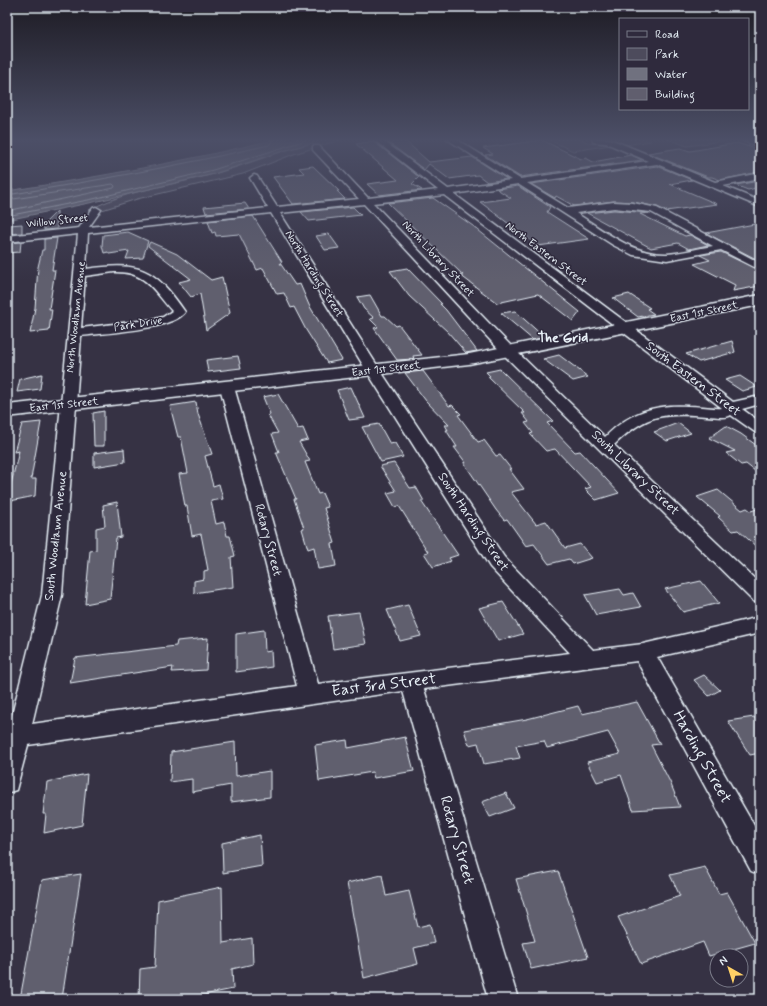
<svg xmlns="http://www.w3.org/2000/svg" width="767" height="1006" font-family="Mynerve,sans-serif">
<rect width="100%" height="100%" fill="#363244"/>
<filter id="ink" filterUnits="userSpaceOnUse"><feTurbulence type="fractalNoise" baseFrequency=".025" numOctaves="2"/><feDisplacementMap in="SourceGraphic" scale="8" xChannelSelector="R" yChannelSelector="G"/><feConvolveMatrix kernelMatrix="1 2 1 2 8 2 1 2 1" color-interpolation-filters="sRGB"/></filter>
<g filter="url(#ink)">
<path fill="#4d4b5c" stroke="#9a9eaa" d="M328,139H343L294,154L243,174L137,199L102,210H89C129,189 172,186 214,174C253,163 289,147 328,139Z
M547,139H581L589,143L611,145L573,151Z
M611,139H646L651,141L625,145Z
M668,139H735L687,146Z"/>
<path fill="#70717f" stroke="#a0a4af" d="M276,139H328L283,151L214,174L94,202L7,220V191C98,177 187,161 276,139Z"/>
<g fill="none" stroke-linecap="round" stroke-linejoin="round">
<path stroke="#b8bec8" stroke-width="1" d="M7,195C95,181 182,165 269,145L273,139
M7,200L113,184L115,186L114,188L7,211
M7,216L93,199L213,170L309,139"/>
</g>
<path fill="#605e6e" stroke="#e8f1f8" d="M384,139H403L429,162L472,157L507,179L487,182L478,175L449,179L429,164L424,170Z
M542,140L581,159L586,158L593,162L631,155L642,160L520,177L485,155L493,154L483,148Z
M373,141L419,177L412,184L422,190L379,195L367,184L398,180L356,144Z
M737,143L760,150V172L720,180L712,177H708L648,153L680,148L690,151Z
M313,166L339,191H337L345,199L293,204L273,177L304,173L299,168Z
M657,166L692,180L670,184L717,204L666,211L657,207L633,202L614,201L574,206L556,196L555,198L531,184Z
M760,181V187L748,190L735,185Z
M518,186L550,207L547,212L589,239L538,246L480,202L511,198L497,189Z
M433,198L473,226L580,312L573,321L538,294L497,303L460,275H463L388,203Z
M245,203L249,209L206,213L204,207Z
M353,207L361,215L309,221L301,212Z
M614,210L649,213L640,214L685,236L690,235L708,245L689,249L678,243L651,248L587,213Z
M57,211V229L44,230V224Z
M253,216L282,262L280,263L295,285L300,284L309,305L342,360L327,363L306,330L294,307L291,308L284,293L277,294L263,268L257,270L239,234L216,236L215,232L212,233L208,221Z
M760,223V261L706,233Z
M22,224V233L7,234L9,225Z
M128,232L148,241L143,258L126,259L129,251L109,254L108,252L104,253L102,246L103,235Z
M329,234L339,248L325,250L316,236Z
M57,238L52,270H55L49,309H52L49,331L30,333L35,308L38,267L42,250H44V239Z
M21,242L20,252L7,253V243Z
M150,242L177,254L211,280L222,277L230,313L206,330L200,294L191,297L179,282L191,279L148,246Z
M721,252L760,271V286L733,291L735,285L694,264L710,260L700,255Z
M407,268L442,304H440L446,310L477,351L466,353L448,332L409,296L390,271Z
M629,294L650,308L647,309L654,314L638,317L613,298Z
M370,295L382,316H385L396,326L399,325L422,355L413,356L414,359L397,360L374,328L378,327L370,319L374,318L364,309L357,297Z
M515,311L544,337L533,340L501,313Z
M732,341L735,352L699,362L686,354Z
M559,355L588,377L573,381L543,359Z
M238,356L241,368L208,372L206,360Z
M500,369L553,421L547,423L575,452L580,451L619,493L596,500L585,489L591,487L555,449L546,451L530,434L533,433L525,423L529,422L522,413H525L488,377L490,376L486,372Z
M423,371L449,406L452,405L461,414L458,415L478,442L484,440L496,456L500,455L511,469H509L524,489L511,492L536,524L546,521L565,548L580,544L592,558L573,564L569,559L549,564L534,544L526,546L507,519L504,520L496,510L464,463H466L454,447H457L446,430H448L445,425H449L426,401L405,373Z
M42,374L40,389L17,392L20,379Z
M740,376L757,387L742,391L725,380Z
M351,387L365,418L349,420L337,390Z
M278,394L298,429L303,428L308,440L299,442L310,461L305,462L318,494L322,493L328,507L324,508L335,543L332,544L336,566L318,569L314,547L308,549L302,529L304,528L294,499H296L276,452H279L272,434L278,433L268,415L270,414L263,397Z
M196,402L198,414L212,454L205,456L213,486L219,484L223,499L211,501L216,524L224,522L227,536H230L235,556L231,557L233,587L194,593V581L204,579V571L208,570L201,534L192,536L187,506H185L179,474L188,473L181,437H178L170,406Z
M104,411V446H94L93,413Z
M41,422L31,479H36L35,496L10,501L11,484L19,451L14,452L22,424Z
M678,423L691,433L667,441L654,432Z
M379,424L390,444L395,443L403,457L381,462L362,427Z
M726,426L741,434L760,448V475L746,464L741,465L726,453L735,451L709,438Z
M124,449L125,462L94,467V453Z
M394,463L410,488L416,487L424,501H421L458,555L449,558L451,561L433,567L424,553L428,552L399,506L395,507L387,493L396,491L380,466Z
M718,490L742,510L747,508L751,511L760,508V550L738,530L733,531L718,517L720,516L697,497Z
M117,502L121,537L116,538L110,599L85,604L90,551L96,550V528L105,526L103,505Z
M701,581L719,603L683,612L665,589Z
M620,589L624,595L633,593L641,607L596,615L585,595Z
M503,602L523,634L498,641L479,608Z
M408,605L421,636L400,641L387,610Z
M359,612L366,644L333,649L328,616Z
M264,630L265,652L271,651L272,667L236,672V634Z
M208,638L206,670L172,672L173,667L70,683L75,658L176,646L177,641Z
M704,675L720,690L709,696L694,680Z
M637,702L660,744L651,745L670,782L680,807L633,810L621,775L597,782L587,762L620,754L608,732L547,748L544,741L516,746L520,758L484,764L478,743L469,745L464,730L527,719L578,706L582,714Z
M754,717L760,726V753L750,755L728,721Z
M405,737L414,771L374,778L372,772L319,781L315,745L347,740L348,748Z
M235,742L236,776L270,771V797L231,802V785L192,792V779L170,782L171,752Z
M87,774L82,825L44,833L46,814H43L47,782Z
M506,793L514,808L490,817L482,802Z
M260,835L262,866L223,873L222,843Z
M705,867L719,894L727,892L755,943L709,956L703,942L641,964L618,917L680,896L670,875Z
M558,871L588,957L531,969L523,943L535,941L516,879Z
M81,874L62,999H20L42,880Z
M382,875L386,896L409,891L418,927L430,924L434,943L414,948L418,964L364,978L347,883Z
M222,887L223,943L252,938L253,964L232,969L233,989L184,999H139L140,969L155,967L158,900Z"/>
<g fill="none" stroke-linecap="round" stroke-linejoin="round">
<g stroke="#e8f1f8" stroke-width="3">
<path id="street" d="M373,139H381L448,189L511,180L447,139H456L520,179L648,161L606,143L593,142V139H610L715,182L760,173V179L723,186L760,201V207L657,164L527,183L568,208L614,202L633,203L657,208L760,263V270L721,250L667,260L633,255L613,245L518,184L454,194L733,402L760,396V404L742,409L760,422V434L755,432L731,415C725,419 715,416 707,416C664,412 646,414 614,445L760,584V603L753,601L504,355L364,204L280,213L380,370L504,557L593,650L643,644L760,617V633L657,657L760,836V875L751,871L637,661L424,689L518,999H488L403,691L28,745L16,790L7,793V728L9,727L42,595L78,234L7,242V236L79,228L93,208L96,207L101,210L89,227L268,208L250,178L254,175L257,176L277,207L359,199L313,150V146H319L368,198L438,190ZM444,195L722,408C712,409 699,406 688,406C654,404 630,412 605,437L514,349L373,203ZM614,208L651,212L713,246C698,248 682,253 667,254C633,255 603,230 576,213ZM271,213L366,370L490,567L570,653L318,684L234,387L232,384H222L220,387L297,686L32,724L62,595L81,336C104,333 172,330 185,312C153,266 139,262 86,269L88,233ZM114,272C146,271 153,290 172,311L163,317L155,319L81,328L85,276Z
M739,139H750L760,142V147Z"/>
</g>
<g stroke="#e8f1f8" stroke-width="3">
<path id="secondary" d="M760,295V305L469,364L7,417V405L469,354Z"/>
</g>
<use href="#street" fill="#2f2a3d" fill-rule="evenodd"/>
<use href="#secondary" fill="#2f2a3d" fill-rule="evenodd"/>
</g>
</g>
<linearGradient id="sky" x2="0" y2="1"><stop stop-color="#1e1c25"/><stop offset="0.5" stop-color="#4c4f67"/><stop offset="1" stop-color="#4c4f67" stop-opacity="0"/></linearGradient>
<rect width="767" height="280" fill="url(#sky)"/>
<g text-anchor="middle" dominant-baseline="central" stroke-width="3" stroke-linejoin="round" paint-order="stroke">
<g font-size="11" fill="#e8f1f8" stroke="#2f2a3d">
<text transform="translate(57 221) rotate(-6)">Willow Street</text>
<text transform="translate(546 254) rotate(37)">North Eastern Street</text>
<text transform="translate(438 259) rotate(47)">North Library Street</text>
<text transform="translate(314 274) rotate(58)">North Harding Street</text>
<text transform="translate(704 312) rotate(-12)">East 1st Street</text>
<text transform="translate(76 317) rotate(-84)">North Woodlawn Avenue</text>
<text transform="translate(138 324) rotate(-9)">Park Drive</text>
<text transform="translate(386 369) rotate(-7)">East 1st Street</text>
<text transform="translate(64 405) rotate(-6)">East 1st Street</text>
</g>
<g font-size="13" fill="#e8f1f8" stroke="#2f2a3d">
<text transform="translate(693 379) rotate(37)">South Eastern Street</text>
<text transform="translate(635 473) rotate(44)">South Library Street</text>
<text transform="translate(473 522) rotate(56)">South Harding Street</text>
<text transform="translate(56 536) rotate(-84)">South Woodlawn Avenue</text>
<text transform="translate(268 540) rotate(75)">Rotary Street</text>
</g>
<g font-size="14" font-weight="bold" fill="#e8f1f8" stroke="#2f2a3d">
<text x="563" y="338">The Grid</text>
</g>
<g font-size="16" fill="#e8f1f8" stroke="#2f2a3d">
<text transform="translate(384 685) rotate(-7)">East 3rd Street</text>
<text transform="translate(702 757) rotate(61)">Harding Street</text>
<text transform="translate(457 840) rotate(74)">Rotary Street</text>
</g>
</g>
<rect width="767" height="1006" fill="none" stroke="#2f2a3d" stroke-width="24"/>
<rect x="12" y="12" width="743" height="982" fill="none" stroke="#e8f1f8" stroke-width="1.5" filter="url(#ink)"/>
<rect x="619" y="18" width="130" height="92" fill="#2f2a3d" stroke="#797a88"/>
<rect x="627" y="31" width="20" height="6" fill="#2f2a3d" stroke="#797a88"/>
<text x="655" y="38" font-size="12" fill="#e8f1f8">Road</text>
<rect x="627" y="48" width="20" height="12" fill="#4d4b5c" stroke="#797a88"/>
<text x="655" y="58" font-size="12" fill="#e8f1f8">Park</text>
<rect x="627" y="68" width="20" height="12" fill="#70717f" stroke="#797a88"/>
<text x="655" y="78" font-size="12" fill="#e8f1f8">Water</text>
<rect x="627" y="88" width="20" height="12" fill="#605e6e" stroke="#797a88"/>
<text x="655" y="98" font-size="12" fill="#e8f1f8">Building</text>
<g transform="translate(729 968) rotate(321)"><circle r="19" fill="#2f2a3d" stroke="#797a88"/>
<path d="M0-3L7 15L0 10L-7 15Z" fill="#ffd166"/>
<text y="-6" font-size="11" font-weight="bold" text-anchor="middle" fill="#e8f1f8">N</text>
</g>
</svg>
